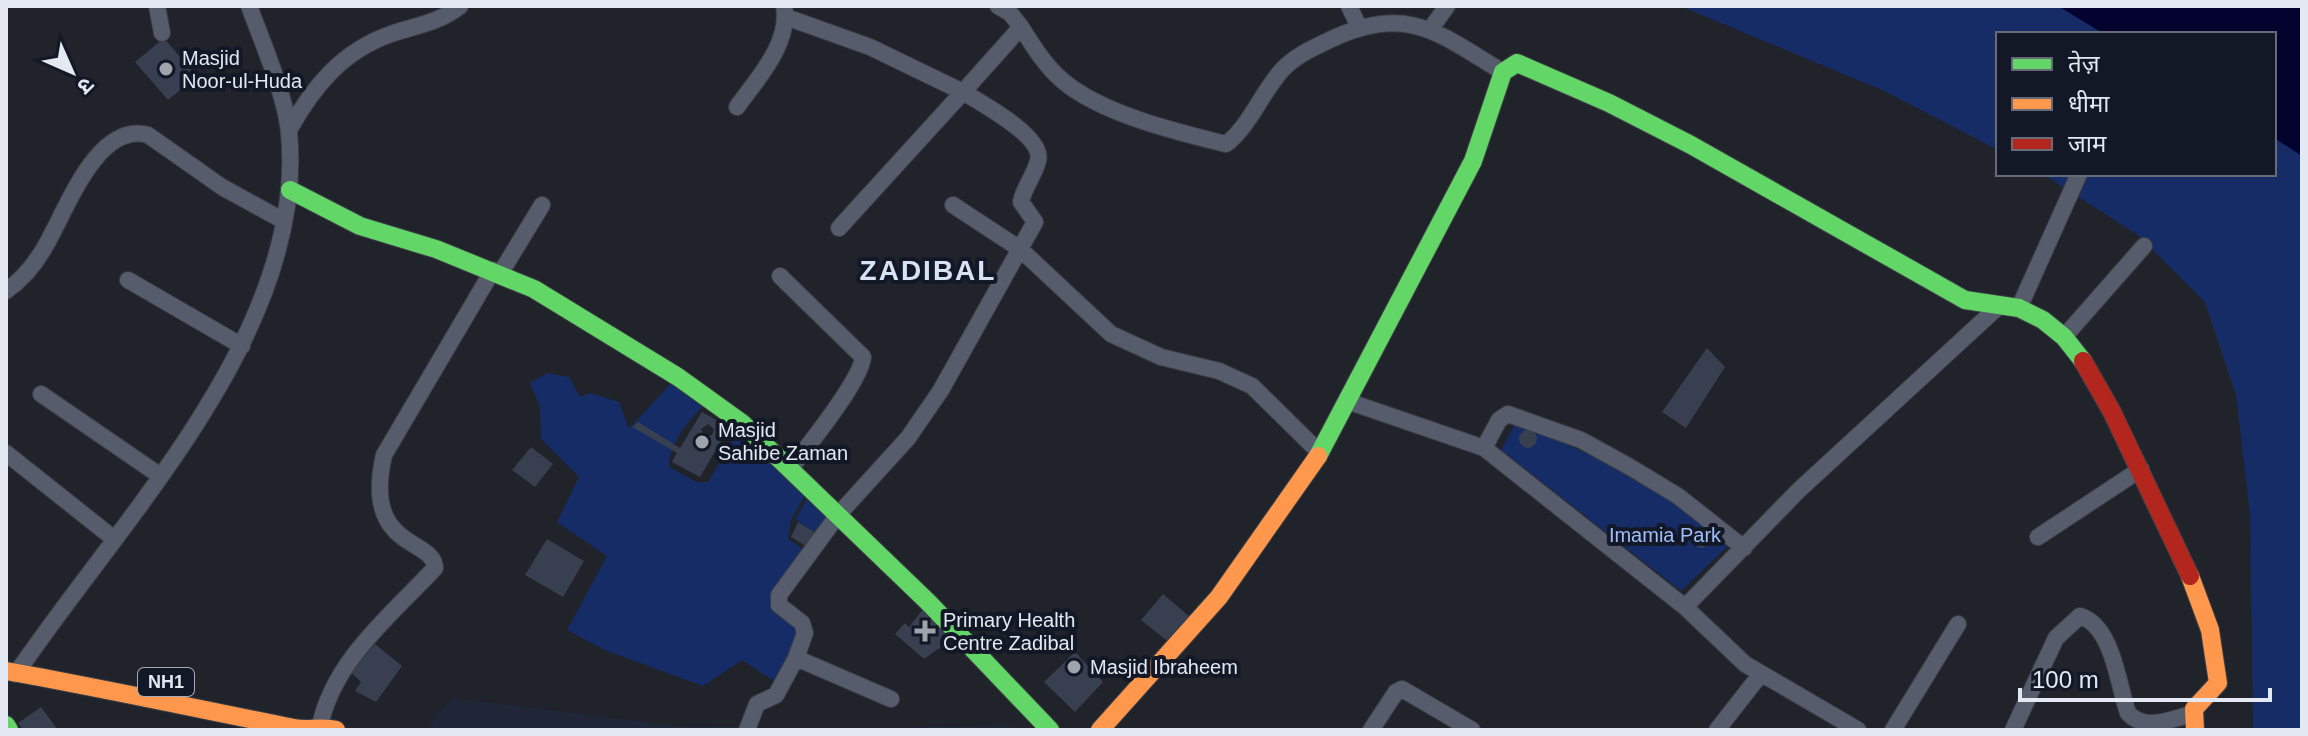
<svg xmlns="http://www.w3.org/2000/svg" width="2308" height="736" font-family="Arial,'Noto Sans Devanagari',sans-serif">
<rect width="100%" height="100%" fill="#20232a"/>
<path fill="#1e2638" d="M452,698L678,726L851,729L1006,725L1020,730H426Z"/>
<path fill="#162c67" d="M1680,6H2302V730H2253L2250,514L2236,395L2205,302L2139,236L2043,174H2274V34H1998V150L1882,90Z
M547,373L569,377L580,397L591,393L619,402L629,429L672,382L705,404C689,421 669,441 669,467L696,482H708L740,429L807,492L791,520L788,539L806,551L776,589L801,633L777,683L742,660L703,686L607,651L567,630L607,556L557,522L579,477L541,439L540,407L530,383Z
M1516,422L1624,470L1676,498L1731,543L1681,591L1501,450Z
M811,493L835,516L818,534L795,519Z"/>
<path fill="#04032f" d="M2058,6H2302V156L2274,138V34H2104Z"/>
<path fill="#383f50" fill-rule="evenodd" d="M164,38L197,77L168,100L135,62Z
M1707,348L1725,367L1686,428L1662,412Z
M702,412L729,427L700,477L672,462L677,453L632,427L638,422L680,448ZM708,424L714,429L712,435L706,437L701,429Z
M1519 439a9 9 0 1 1 18 0a9 9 0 1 1-18 0Z
M531,447L553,464L535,487L512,470Z
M798,522L818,534L809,548L791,537Z
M1693 540a8 8 0 1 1 16 0a8 8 0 1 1-16 0Z
M547,539L584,561L563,597L525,575Z
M1163,594L1191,618L1170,643L1141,620Z
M927,604L958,635L924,659L895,634L905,623L909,627Z
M375,644L402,666L376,702L355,691L361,682L350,671Z
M1075,652L1103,682L1075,712L1044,682Z
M41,707L58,730H23L18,723Z"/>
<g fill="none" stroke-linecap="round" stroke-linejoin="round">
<g stroke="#3c3f45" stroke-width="18">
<path id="street" d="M157,6L162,33
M1349,6L1359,27
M786,17L870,47L963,92L839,228
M1021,27C1033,46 1046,67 1063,81C1102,114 1177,132 1226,144C1249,127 1262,92 1282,70C1296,55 1315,47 1334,38C1409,4 1439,34 1503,72
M1430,30L1447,6
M737,107C757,79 791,43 784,6
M289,130C313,87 342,51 391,34C414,26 441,22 460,6
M953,205L1020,249L1111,334L1161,357L1219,371L1252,386L1320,453
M500,274L542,205
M780,276L863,357C861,381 807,447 790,469
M128,280L242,346
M6,291C23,279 36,263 46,245C66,211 97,121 148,135L222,187L284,221
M2019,308L2079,174
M2064,337L2144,246
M41,394L159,475
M1347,401L1484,448L1685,607L1745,664L1858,730
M1484,448L1499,420L1508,414L1581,440L1630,467L1678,496L1744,548
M6,453L113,538
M2038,537L2141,469
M1685,607L1799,490L1999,306
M796,658L891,699
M16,674C120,520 308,331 289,133C286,97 262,41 249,6
M320,726C333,661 391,615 435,568C434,537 362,551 384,455L493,270
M747,730L757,704L776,695L796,658L805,633L802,623L779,605V595L838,515L908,438L941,390L1035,222L1021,202C1024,187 1034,176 1038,161C1045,137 981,103 963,92L1021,27L1010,13L998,6
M1371,730L1396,692L1402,689L1472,730
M1717,730L1760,675
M1893,730L1958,624
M2013,730L2056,638L2080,616C2113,626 2118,685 2128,713C2145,732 2171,719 2192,714"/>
</g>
<g stroke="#3c3f45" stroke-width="20">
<path id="fast" d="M290,190L360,226L436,249L534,289L678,377L742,423L928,602L1050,730
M1318,456L1473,161L1503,72L1517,63L1609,103L1691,145L1965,300L2019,308L2043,320L2064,337L2083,361
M6,725L9,730"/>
</g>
<g stroke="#3c3f45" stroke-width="20">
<path id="slow" d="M2190,576L2210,630L2218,683L2194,709L2195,730
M6,671C102,688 198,709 294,728C308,731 321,726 336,730
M1100,730L1219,597L1318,456"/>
</g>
<g stroke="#3c3f45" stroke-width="20">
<path id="jam" d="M2083,361L2112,412L2190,576"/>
</g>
<use href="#street" stroke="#565c6b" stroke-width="16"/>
<use href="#fast" stroke="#63d668" stroke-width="18"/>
<use href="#slow" stroke="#ff974d" stroke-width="18"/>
<use href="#jam" stroke="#b3261e" stroke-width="18"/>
</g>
<g fill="#9fa3ac" stroke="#121825" stroke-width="3">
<circle cx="166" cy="69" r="8"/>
<circle cx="702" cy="442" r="8"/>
<path d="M921 619h8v8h8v8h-8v8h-8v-8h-8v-8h8z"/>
<circle cx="1074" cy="667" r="8"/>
</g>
<g text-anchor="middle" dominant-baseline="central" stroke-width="8" stroke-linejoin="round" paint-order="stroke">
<rect fill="#121825" stroke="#a5aab4" stroke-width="2" x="138" y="668" width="56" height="28" rx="6"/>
<g font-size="18" font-weight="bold" fill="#e4e8f2">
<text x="166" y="682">NH1</text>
</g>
<g font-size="20" fill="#e4e8f2" stroke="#121825" text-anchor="start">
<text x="182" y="58">Masjid<tspan x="182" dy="23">Noor-ul-Huda</tspan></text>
<text x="718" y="430">Masjid<tspan x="718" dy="23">Sahibe Zaman</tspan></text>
<text x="943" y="620">Primary Health<tspan x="943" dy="23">Centre Zadibal</tspan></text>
<text x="1090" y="667">Masjid Ibraheem</text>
</g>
<g font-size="20" fill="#a0befc" stroke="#121825">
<text x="1665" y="535">Imamia Park</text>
</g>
<g font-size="28" font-weight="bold" letter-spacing="2" fill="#d8e2f5" stroke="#121825">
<text x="928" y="270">ZADIBAL</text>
</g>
</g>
<rect width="2308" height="736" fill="none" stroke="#e4e8f2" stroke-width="16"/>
<rect x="1996" y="32" width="280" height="144" fill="#121825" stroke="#666b77" stroke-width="2"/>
<rect x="2012" y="58" width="40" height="12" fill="#63d668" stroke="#666b77" stroke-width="2"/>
<text x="2068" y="72" font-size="24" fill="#e4e8f2">तेज़</text>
<rect x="2012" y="98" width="40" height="12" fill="#ff974d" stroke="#666b77" stroke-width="2"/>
<text x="2068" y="112" font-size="24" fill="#e4e8f2">धीमा</text>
<rect x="2012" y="138" width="40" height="12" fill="#b3261e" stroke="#666b77" stroke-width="2"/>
<text x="2068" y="152" font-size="24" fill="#e4e8f2">जाम</text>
<g transform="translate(72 72) rotate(135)" stroke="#121825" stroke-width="6" paint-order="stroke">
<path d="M0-6L14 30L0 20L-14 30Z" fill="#e4e8f2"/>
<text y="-12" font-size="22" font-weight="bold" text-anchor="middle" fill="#e4e8f2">उ</text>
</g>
<path d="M2020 688v12h250v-12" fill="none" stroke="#e4e8f2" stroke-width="4"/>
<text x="2032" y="688" font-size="24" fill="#e4e8f2" stroke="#121825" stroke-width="6" paint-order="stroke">100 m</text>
</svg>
